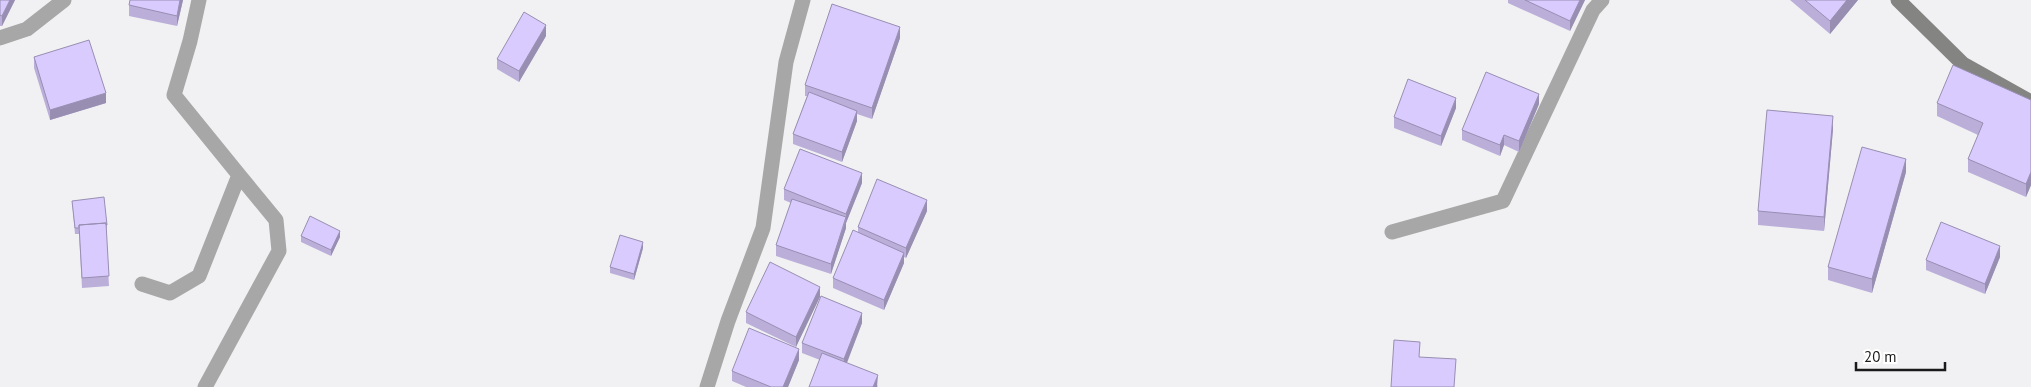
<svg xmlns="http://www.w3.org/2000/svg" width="2031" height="387" font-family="'PT Sans',sans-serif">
<rect width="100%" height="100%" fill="#f1f1f3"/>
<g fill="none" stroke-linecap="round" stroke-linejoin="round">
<path stroke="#a8a7a7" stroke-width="15" d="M0,38L27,29L64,0
M1392,232L1503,201L1593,10L1602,0
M142,284L170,293L199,276L239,175L174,95L190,41L199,0
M205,387L279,251L276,220L239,175
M707,387L728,321L763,228L786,62L803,0"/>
<path stroke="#848483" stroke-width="15" d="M1898,0L1963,64L2031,102"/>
</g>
<path fill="#bbafda" d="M0,0H15L2,26H0Z
M130,0H183L177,26L129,16V5Z
M1508,0H1585L1570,31L1508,3Z
M1790,0H1858L1830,34Z
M546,36L519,82L497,69V59Z
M900,38L872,119L857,114V121L842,162L793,144V134L807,96H805V85Z
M34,57L106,103L50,120L34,68Z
M2031,100V185L2026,197L1968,172V159L1978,135L1937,116V103Z
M1539,104L1519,152L1504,145L1500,156L1462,140V130Z
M1456,108L1441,146L1394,128V117Z
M1833,129L1824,231L1758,225V211Z
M1906,172L1872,293L1828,280V267Z
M862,183L846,223V228L831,274L776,256V245L791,203L784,200V189Z
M72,201L107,225L106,231L109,286L82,288L79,234H75Z
M927,211L906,258L904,257V263L884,310L833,288V278L858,232V227Z
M301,236L340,237L331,256L301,242Z
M643,248L634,280L610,273V267Z
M2000,257L1985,294L1926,270V260Z
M820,287L796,347L746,323V312Z
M862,323L847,363L878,386L877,387H809L820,360L802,353V343Z
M799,360L788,387H746L732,381V371Z"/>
<path fill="#988eb2" d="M10,0H15L2,26V16Z
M180,0H183L177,26V16Z
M1580,0H1585L1570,31V21Z
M1847,0H1858L1830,34V21Z
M546,25V36L519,82V71Z
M900,27V38L872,119V108Z
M106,93V103L50,120V110Z
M1539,94V104L1519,152V141Z
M1456,98V108L1441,146V136Z
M857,111V121L842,162V152Z
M1833,116V129L1824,231V217Z
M1504,135V145L1500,156V145Z
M1906,159V172L1872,293V279Z
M2031,172V185L2026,197V184Z
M862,173V183L846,223V228L831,274V264L846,219V214Z
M927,200V211L906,258V248Z
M340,231V237L331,256V250Z
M643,242V248L634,280V274Z
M2000,246V257L1985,294V284Z
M904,253V263L884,310V300Z
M820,287V297L796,347V337Z
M862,313V323L844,370V359Z
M799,349V360L788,387H783Z
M878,375L877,387H873Z"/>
<path fill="#d9cbfe" stroke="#988eb2" d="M0,0H10L2,16L0,15Z
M130,0H180L177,16L129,5Z
M1525,0H1580L1570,21Z
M1805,0H1847L1830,21Z
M832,4L900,27L872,108L805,85Z
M524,12L546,25L519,71L497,59Z
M89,40L106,93L50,110L34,57Z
M1953,65L2031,100V172L2026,184L1968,159L1983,123L1937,103Z
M1486,72L1539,94L1519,141L1504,135L1500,145L1462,130Z
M1408,79L1456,98L1441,136L1394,117Z
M809,92L857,111L842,152L793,134Z
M1767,110L1833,116L1824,217L1758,211Z
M1862,147L1906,159L1872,279L1828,267Z
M800,149L862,173L846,214L784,189Z
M877,179L927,200L906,248L858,227Z
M104,197L107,225H106V223L79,225V228H75L72,201Z
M792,199L846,217L831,264L776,245Z
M310,216L340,231L331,250L301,236Z
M1941,222L2000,246L1985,284L1926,260Z
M106,223L109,276L82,278L79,225Z
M853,230L904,253L884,300L833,278Z
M620,235L643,242L634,274L610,267Z
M770,262L820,287L796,337L746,312Z
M821,296L862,313L844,359L802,343Z
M749,328L799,349L783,387H771L732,371Z
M1394,340L1420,342L1419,357L1456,359L1454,387H1391Z
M822,353L878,375L873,387H809Z"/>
<path d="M1856 362v8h89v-8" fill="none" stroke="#1a1a1b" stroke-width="2.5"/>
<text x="1864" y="362" font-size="15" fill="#1a1a1b" stroke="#ffffff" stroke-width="4" paint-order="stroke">20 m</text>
</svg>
